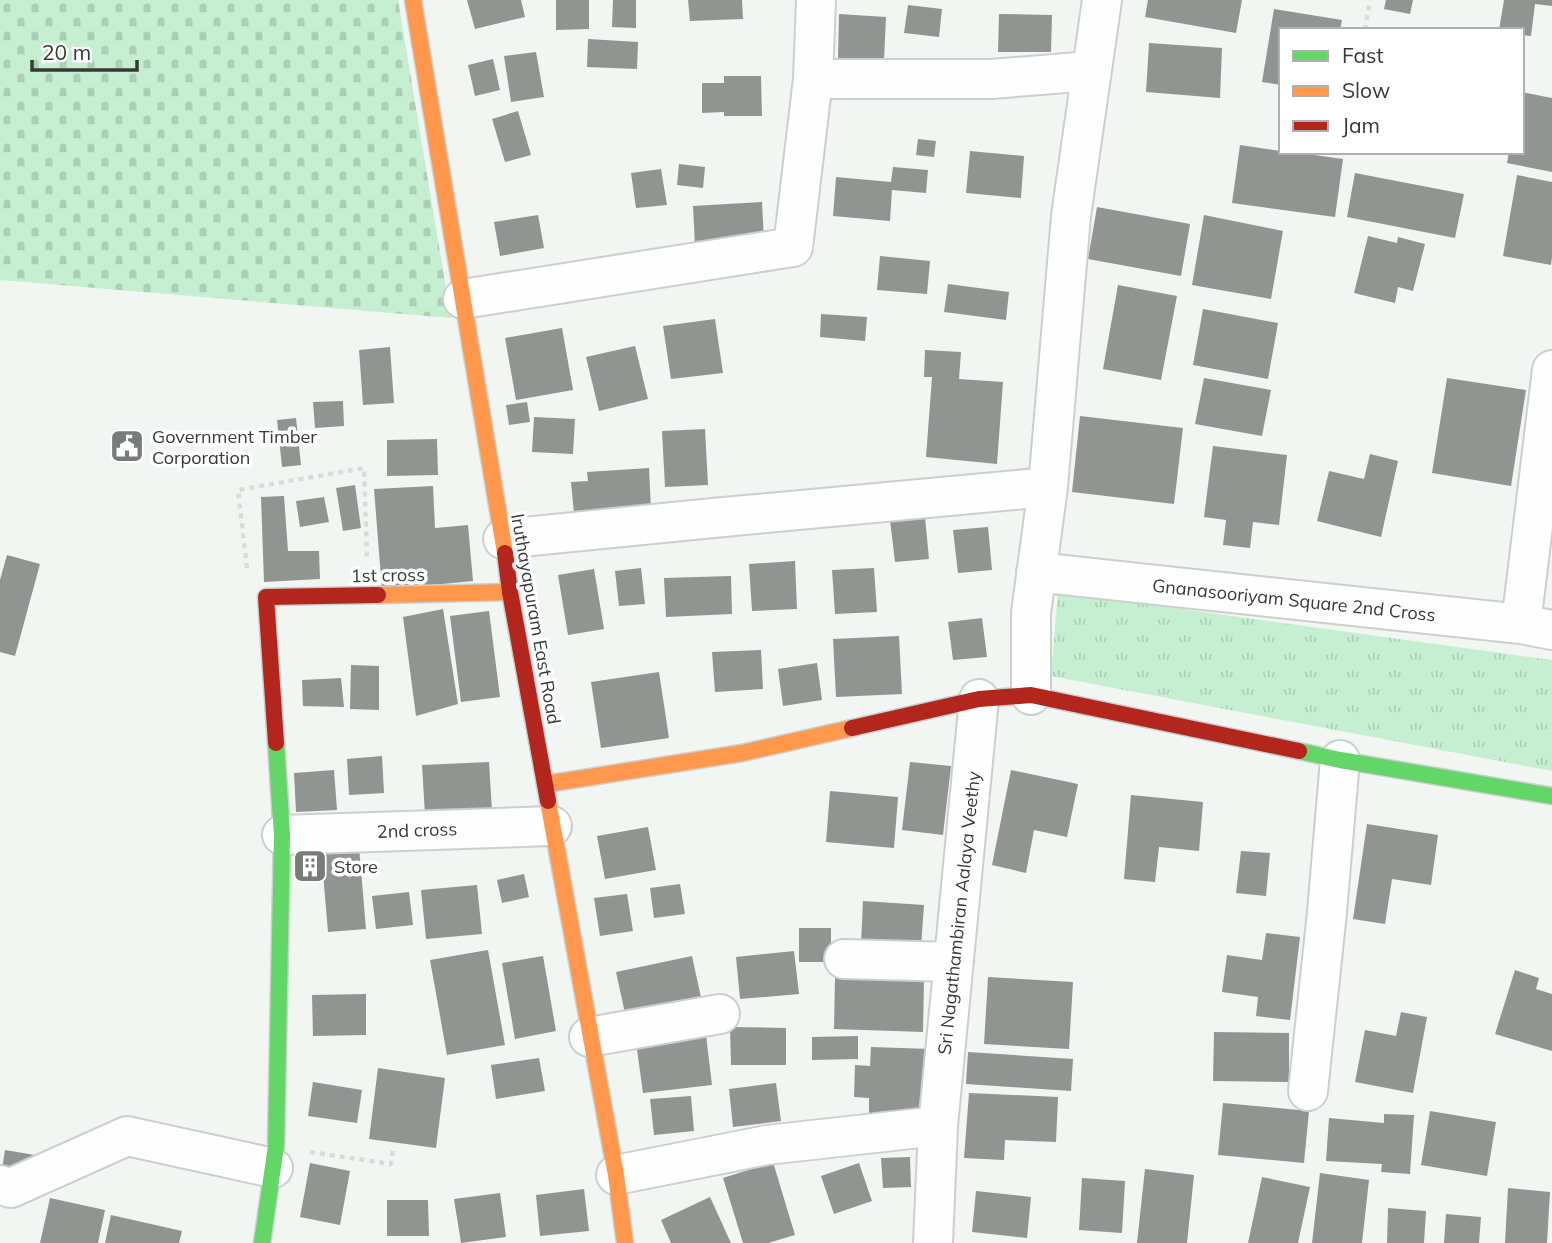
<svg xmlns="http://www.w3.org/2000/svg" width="1552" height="1243" font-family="Mulish,sans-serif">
<defs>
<pattern id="cemetery-stones" width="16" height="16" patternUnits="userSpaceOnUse" patternTransform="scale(1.75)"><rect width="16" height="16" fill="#c6efd2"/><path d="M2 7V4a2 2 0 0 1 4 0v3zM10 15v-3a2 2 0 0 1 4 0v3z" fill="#abceb5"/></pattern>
<pattern id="park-tufts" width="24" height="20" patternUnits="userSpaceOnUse" patternTransform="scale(1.75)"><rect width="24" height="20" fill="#c6efd2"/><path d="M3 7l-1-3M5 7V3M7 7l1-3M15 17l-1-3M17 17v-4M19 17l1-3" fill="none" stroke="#abceb5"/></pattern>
</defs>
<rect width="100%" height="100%" fill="#f1f6f2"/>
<path fill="url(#cemetery-stones)" d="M0,0H398L451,318L0,280Z"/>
<path fill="url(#park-tufts)" d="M1058,592L1552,660V771L1051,676Z"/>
<path fill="#919592" d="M467,0H521L525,17L475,29Z
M556,0H589V29L556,30Z
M613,0H636V28L612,27Z
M688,0H742L743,19L690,21Z
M1148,0H1242L1236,33L1145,17Z
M1386,0H1413L1410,14L1384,9Z
M1504,0H1552V6L1535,4L1531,36L1522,35V30H1499Z
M908,5L942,9L939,37L904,33Z
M1274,9L1342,20L1340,30H1281V85L1262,82Z
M839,14L886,17L884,60L838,58Z
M999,14L1052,15L1051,52H998Z
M588,39L638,42L637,69L587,67Z
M1149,43L1222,48L1220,98L1146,92Z
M536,52L544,97L511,102L504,56Z
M493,59L500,90L475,96L468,65Z
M724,76H761L762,116H724V112L702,113V83H724Z
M1522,92L1552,98V172L1507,163L1509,152H1522Z
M518,111L531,155L505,162L492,119Z
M918,139L936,141L934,157L916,155Z
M1240,145L1281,151V152H1293L1343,159L1335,217L1232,203Z
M970,151L1024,156L1021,198L966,193Z
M679,164L705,167L703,188L677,185Z
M893,167L928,170L926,193L892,190L890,221L833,216L836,177L891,182Z
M661,169L667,205L636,208L631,173Z
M1355,173L1464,194L1455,238L1347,217Z
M1517,175L1552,182V257L1551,265L1503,256Z
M762,202L764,241L695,245L693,206Z
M1097,207L1190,224L1181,276L1088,259Z
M538,215L544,248L500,256L494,222Z
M1204,215L1283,231L1271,299L1192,285Z
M1368,236L1397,243L1398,237L1425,244L1413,291L1398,287L1395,303L1354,293Z
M880,256L930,261L927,294L877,290Z
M948,284L1009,292L1006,320L944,312Z
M1118,285L1177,296L1161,380L1103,369Z
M1203,309L1278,323L1268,379L1193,365Z
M821,314L867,317L865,341L820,337Z
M715,319L723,373L671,379L663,326Z
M562,328L573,390L516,400L505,338Z
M635,346L648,399L599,411L586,357Z
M390,347L394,403L363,405L359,350Z
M925,350L961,352L959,379L1003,382L997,464L926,457L932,377H924Z
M1204,378L1271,390L1262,436L1195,424Z
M1447,378L1526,390L1511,486L1432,473Z
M343,401L344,426L315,428L313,402Z
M527,402L530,422L509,425L506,405Z
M1080,416L1183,428L1174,504L1072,492Z
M534,417L575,419L573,454L532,452Z
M296,418L301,465L282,467L277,420Z
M705,429L708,485L665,487L662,431Z
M437,439L438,475L387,476V440Z
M1213,446L1287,455L1279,525L1253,522L1250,548L1223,545L1226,520L1204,517Z
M1370,454L1398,461L1381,537L1317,521L1329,471L1364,479Z
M649,468L651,509L574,514L571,482L588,481L587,472Z
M355,485L361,528L343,531L336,488Z
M433,486L435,528L468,525L473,581L382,590L374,489Z
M284,496L288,551H319L320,579L264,582L261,497Z
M324,497L329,522L300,527L296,501Z
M925,517L929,559L895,562L890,520Z
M988,527L992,570L958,573L953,530Z
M7,555L40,564L15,656L0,652V580Z
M795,561L797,609L752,611L749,564Z
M641,568L645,604L619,606L615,571Z
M874,568L877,612L835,614L832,570Z
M594,569L604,629L568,635L558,575Z
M731,576L732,614L666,617L664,578Z
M443,609L458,704L416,716L403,617Z
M489,611L500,697L461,702L450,616Z
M982,618L987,657L953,660L948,622Z
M899,636L902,694L836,697L833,639Z
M761,650L763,689L715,692L712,652Z
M817,663L822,700L783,706L778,669Z
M351,665L379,666V710L350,709Z
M659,672L669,738L601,748L591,682Z
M341,678L344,707L303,706L302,680Z
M382,756L384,793L349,795L347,759Z
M489,762L492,811L425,815L422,765Z
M910,762L951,766L943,835L902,830Z
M334,770L337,810L296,812L294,773Z
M1011,770L1078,784L1067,837L1034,830L1026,873L992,865Z
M830,791L898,797L894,848L826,842Z
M1131,795L1203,802L1199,851L1159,847L1155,882L1124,879Z
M1367,824L1438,835L1431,885L1392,879L1385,924L1353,919Z
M648,827L656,870L605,879L597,836Z
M359,847L366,929L328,932L321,850Z
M1241,851L1270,853L1266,896L1236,893Z
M313,857L315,873L307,874L304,859Z
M524,874L529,897L502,903L497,880Z
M680,884L685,914L654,918L650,888Z
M477,885L482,934L426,939L421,890Z
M409,892L413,925L376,929L372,896Z
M627,894L633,931L600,936L594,898Z
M863,901L924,905L921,948L861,944Z
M799,928H831V962H799Z
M1266,933L1300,937L1290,1020L1256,1016L1258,997L1222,992L1227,955L1262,960Z
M488,950L505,1045L447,1055L430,960Z
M794,951L799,994L740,999L736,957Z
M543,956L556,1031L515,1039L502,963Z
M692,956L702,1002L626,1018L616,972Z
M1515,970L1539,978L1536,989L1552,994V1051L1495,1034Z
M835,977L924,980L923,1032L834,1029Z
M988,977L1073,982L1069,1049L984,1044Z
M366,994V1035L313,1036L312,995Z
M1401,1012L1427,1017L1413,1093L1355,1082L1365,1030L1396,1036Z
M705,1027L712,1085L643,1093L635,1035Z
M730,1027L786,1028V1065H731Z
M1214,1032L1289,1033V1082L1213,1081Z
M858,1036V1059L812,1060V1037Z
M871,1047L931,1049L928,1116L869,1114V1098L854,1097L855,1065L870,1066Z
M968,1052L1073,1059L1071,1091L966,1084Z
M539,1058L545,1091L496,1099L491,1065Z
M378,1068L445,1078L436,1148L369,1139Z
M313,1082L362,1090L357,1123L308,1116Z
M776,1083L781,1121L733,1127L729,1089Z
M969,1093L1058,1097L1056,1142L1005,1140L1004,1160L964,1158Z
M691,1096L694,1131L654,1135L650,1099Z
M1223,1103L1309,1111L1304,1163L1218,1155Z
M1430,1111L1496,1122L1487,1176L1421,1165Z
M1384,1114L1414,1115L1410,1174L1381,1172L1382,1164L1326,1161L1329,1118L1384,1123Z
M5,1150L35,1155L32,1174L2,1169Z
M910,1157L911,1187L883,1188L881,1158Z
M773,1162L795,1235L768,1243H743L723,1178Z
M310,1163L350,1171L340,1225L300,1217Z
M859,1163L872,1201L834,1214L821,1176Z
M1145,1169L1194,1175L1187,1243H1137Z
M1320,1173L1369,1180L1362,1243H1312Z
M1262,1177L1310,1187L1298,1243H1248Z
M1082,1178L1125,1181L1122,1233L1079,1230Z
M1508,1188L1550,1192L1547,1243H1505Z
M584,1189L589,1231L540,1236L536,1195Z
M976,1191L1031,1197L1027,1238L972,1232Z
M500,1193L506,1237L461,1243L454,1199Z
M710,1197L731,1243H671L661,1220Z
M50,1198L105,1210L98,1243H40Z
M387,1200H428L429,1236H387Z
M1388,1208L1426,1211L1424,1243H1387Z
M1446,1214L1481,1217L1479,1243H1444Z
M111,1215L182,1231L179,1243H105Z"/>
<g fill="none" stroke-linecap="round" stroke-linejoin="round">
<g stroke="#ccd0cd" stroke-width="42">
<path id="street" d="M813,79L816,0
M463,299L793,247L813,79H991L1091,71
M503,539L713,518L1048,487
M1036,572L1521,624L1552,630
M1521,624L1552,370
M1031,695V613L1048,487L1071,216L1102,0
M282,835L552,826
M844,959L954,962
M589,1037L720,1014
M1308,1091L1327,912L1340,760
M616,1175L767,1145L938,1126L979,699
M0,1185L11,1188L127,1136L273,1168
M933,1243L938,1126"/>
</g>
<g stroke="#ccd0cd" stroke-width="19">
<path id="fast" d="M1299,751L1340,760L1552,796
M262,1243L276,1146L282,835L276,743"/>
</g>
<g stroke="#ccd0cd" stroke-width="19">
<path id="slow" d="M413,0L505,553
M378,595L510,592
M546,784L742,753L852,728
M548,801L616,1175L625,1243"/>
</g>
<g stroke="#ccd0cd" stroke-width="19">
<path id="jam" d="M505,553L510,592L548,801
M852,728L979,699L1031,695L1299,751
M276,743L266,597L378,595"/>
</g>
<path stroke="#d9dbd9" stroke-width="4.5" stroke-dasharray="5 5" stroke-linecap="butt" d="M1365,30L1370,0
M247,568L238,490L364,468L367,558
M310,1152L391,1164L393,1149"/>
<use href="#street" stroke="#fdfefd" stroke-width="38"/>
<use href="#fast" stroke="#63d668" stroke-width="16"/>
<use href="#slow" stroke="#ff974d" stroke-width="16"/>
<use href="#jam" stroke="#b3261e" stroke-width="16"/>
</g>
<defs>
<g id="civic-square" transform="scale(1.75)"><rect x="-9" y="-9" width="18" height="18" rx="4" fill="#777c78" stroke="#fff"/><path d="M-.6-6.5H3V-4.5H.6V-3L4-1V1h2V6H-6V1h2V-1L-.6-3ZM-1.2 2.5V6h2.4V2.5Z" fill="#fff"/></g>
<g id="building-square" transform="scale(1.75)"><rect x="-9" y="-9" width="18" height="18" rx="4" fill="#777c78" stroke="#fff"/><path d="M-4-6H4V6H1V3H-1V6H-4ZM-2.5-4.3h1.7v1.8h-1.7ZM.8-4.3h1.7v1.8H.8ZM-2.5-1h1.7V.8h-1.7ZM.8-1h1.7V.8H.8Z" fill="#fff"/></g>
</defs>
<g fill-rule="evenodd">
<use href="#civic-square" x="127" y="446"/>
<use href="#building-square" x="310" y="866"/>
</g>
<g text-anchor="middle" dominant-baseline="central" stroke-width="7" stroke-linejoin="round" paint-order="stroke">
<g font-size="18" fill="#363a37" stroke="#fff" text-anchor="start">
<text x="152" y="436">Government Timber<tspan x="152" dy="21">Corporation</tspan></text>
<text x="334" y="866">Store</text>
</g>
<g font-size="18" fill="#363a37" stroke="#fff">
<text transform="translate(388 575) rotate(-1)">1st cross</text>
<text transform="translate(1294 600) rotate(6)">Gnanasooriyam Square 2nd Cross</text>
<text transform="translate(536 619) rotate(80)">Iruthayapuram East Road</text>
<text transform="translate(417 830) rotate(-2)">2nd cross</text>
<text transform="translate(959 913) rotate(-84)">Sri Nagathambiran Aalaya Veethy</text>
</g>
</g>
<rect x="1279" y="28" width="245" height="126" fill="#ffffff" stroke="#afb0af" stroke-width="2"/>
<rect x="1293" y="51" width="35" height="10" fill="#63d668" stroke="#afb0af" stroke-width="2"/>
<text x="1342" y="63" font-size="21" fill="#363a37">Fast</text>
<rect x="1293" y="86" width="35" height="10" fill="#ff974d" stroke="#afb0af" stroke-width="2"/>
<text x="1342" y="98" font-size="21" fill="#363a37">Slow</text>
<rect x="1293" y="121" width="35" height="10" fill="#b3261e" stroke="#afb0af" stroke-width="2"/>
<text x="1342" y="133" font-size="21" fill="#363a37">Jam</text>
<path d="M32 60v10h105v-10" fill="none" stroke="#363a37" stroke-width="3.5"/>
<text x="42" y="60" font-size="21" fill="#363a37" stroke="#ffffff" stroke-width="5" paint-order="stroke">20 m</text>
</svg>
